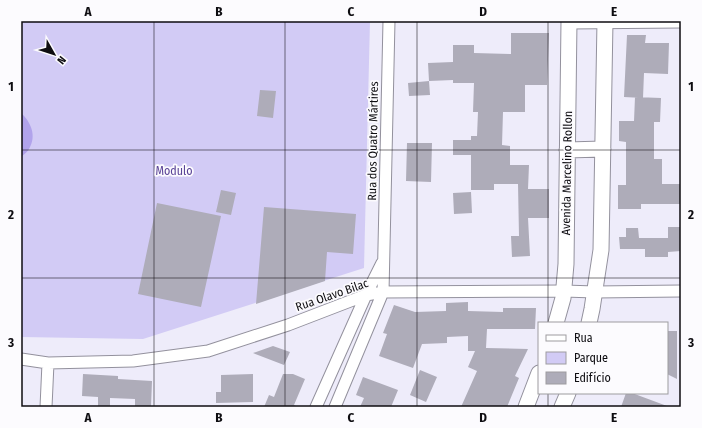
<svg xmlns="http://www.w3.org/2000/svg" width="702" height="428" font-family="'Fira Sans Condensed',sans-serif">
<rect width="100%" height="100%" fill="#eeecfa"/>
<path fill="#d2cbf5" d="M21,21H370L364,268L143,339L21,337Z"/>
<path fill="#b1a3eb" d="M21,113C31,122 37,136 29,149C28,151 25,154 22,156H21Z"/>
<path fill="#aeacb9" d="M511,33H549L547,85H525V112H503L502,145L510,146V165H529L528,189H549V218H528L530,256L512,257L511,236H519L518,184H494V190H471V155H453V140H471V136H477L478,112H473L474,83H453V80L429,81L428,63L453,62V45H474V53L511,54Z
M627,35H646L645,43H669L668,74L644,73L643,98L624,97Z
M429,81L430,95L409,96L408,83Z
M260,90L276,91L273,118L257,116Z
M635,97L661,98L660,122H654V159H662V184H681V204H641V209H618V185H626V142L619,141V121H634Z
M407,143H432L431,182L406,181Z
M221,190L236,193L231,215L216,212Z
M471,192L472,213L454,214L453,193Z
M157,203L221,216L201,307L138,294Z
M264,207L356,214L353,254L327,252L325,281L256,304Z
M668,227H681V251L668,252V257H645V249H620L619,237H626V228H638L639,238H668Z
M468,302V311L503,312V308H536L535,329H487L486,348L528,349L515,376L519,378L507,407H461L477,371L468,367L475,351H468V336L447,337V343L422,344L413,368L379,356L387,334L383,333L394,305L415,312L446,311V303Z
M667,331H677V379L667,374Z
M273,346L290,352L284,365L253,353Z
M420,370L437,377L426,402L410,395Z
M83,374L118,376V379L152,381L151,407L135,406V399L110,398V407H98V397L82,396Z
M253,374V402L216,403V392H221V375Z
M283,374H293L305,379L294,405L298,407H264L269,395L274,397Z
M363,377L398,390L391,407H360L364,398L356,395Z
M626,393H632L667,406V407H621Z"/>
<g fill="none" stroke-linecap="round" stroke-linejoin="round">
<g stroke="#93919d" stroke-width="13">
<path id="minor" d="M569,23L681,22
M21,359L48,363L133,361L208,351L288,325L366,295L383,292L564,291L595,292L681,291
M46,407L48,363
M316,407L366,295L382,263
M335,407L383,292L389,21"/>
</g>
<g stroke="#93919d" stroke-width="17">
<path id="secondary" d="M567,150L603,149
M556,323L563,298L566,264L569,21
M589,323L592,309L601,250L605,21
M526,407L539,373
M562,407L568,393"/>
</g>
<use href="#minor" stroke="#fff" stroke-width="11"/>
<use href="#secondary" stroke="#fff" stroke-width="15"/>
</g>
<path fill="none" stroke="#0e0d11" stroke-width="1" stroke-opacity="0.55" d="M154,21V407M285,21V407M417,21V407M548,21V323M21,150H681M21,278H681M548,393V407"/>
<g text-anchor="middle" dominant-baseline="central" stroke-width="3.5" stroke-linejoin="round" paint-order="stroke">
<g font-size="12" fill="#0e0d11" stroke="#fcfbfe">
<text transform="translate(373 141) rotate(-89)">Rua dos Quatro Mártires</text>
<text transform="translate(567 173) rotate(-89)">Avenida Marcelino Rollon</text>
<text transform="translate(332 295) rotate(-19)">Rua Olavo Bilac</text>
</g>
<g font-size="12" fill="#5a4397" stroke="#fcfbfe">
<text x="174" y="171">Modulo</text>
</g>
</g>
<rect width="702" height="428" fill="none" stroke="#fcfbfe" stroke-width="44"/>
<rect x="538" y="322" width="130" height="72" fill="#fcfbfe" stroke="#9d9c9f"/>
<rect x="546" y="335" width="20" height="6" fill="#ffffff" stroke="#9d9c9f"/>
<text x="574" y="342" font-size="12" fill="#0e0d11">Rua</text>
<rect x="546" y="352" width="20" height="12" fill="#d2cbf5" stroke="#9d9c9f"/>
<text x="574" y="362" font-size="12" fill="#0e0d11">Parque</text>
<rect x="546" y="372" width="20" height="12" fill="#aeacb9" stroke="#9d9c9f"/>
<text x="574" y="382" font-size="12" fill="#0e0d11">Edifício</text>
<g transform="translate(54 54) rotate(129)" stroke="#fcfbfe" stroke-width="3" paint-order="stroke">
<path d="M0-3L7 15L0 10L-7 15Z" fill="#0e0d11"/>
<text y="-6" font-size="11" font-weight="bold" text-anchor="middle" fill="#0e0d11">N</text>
</g>
<rect x="22" y="22" width="658" height="384" fill="none" stroke="#0e0d11" stroke-width="1.5"/>
<g font-size="13" text-anchor="middle" font-weight="bold" fill="#0e0d11">
<text x="88" y="16">A</text>
<text x="219" y="16">B</text>
<text x="351" y="16">C</text>
<text x="483" y="16">D</text>
<text x="614" y="16">E</text>
<text x="11" y="91">1</text>
<text x="691" y="91">1</text>
<text x="11" y="219">2</text>
<text x="691" y="219">2</text>
<text x="11" y="347">3</text>
<text x="691" y="347">3</text>
<text x="88" y="422">A</text>
<text x="219" y="422">B</text>
<text x="351" y="422">C</text>
<text x="483" y="422">D</text>
<text x="614" y="422">E</text>
</g>
</svg>
